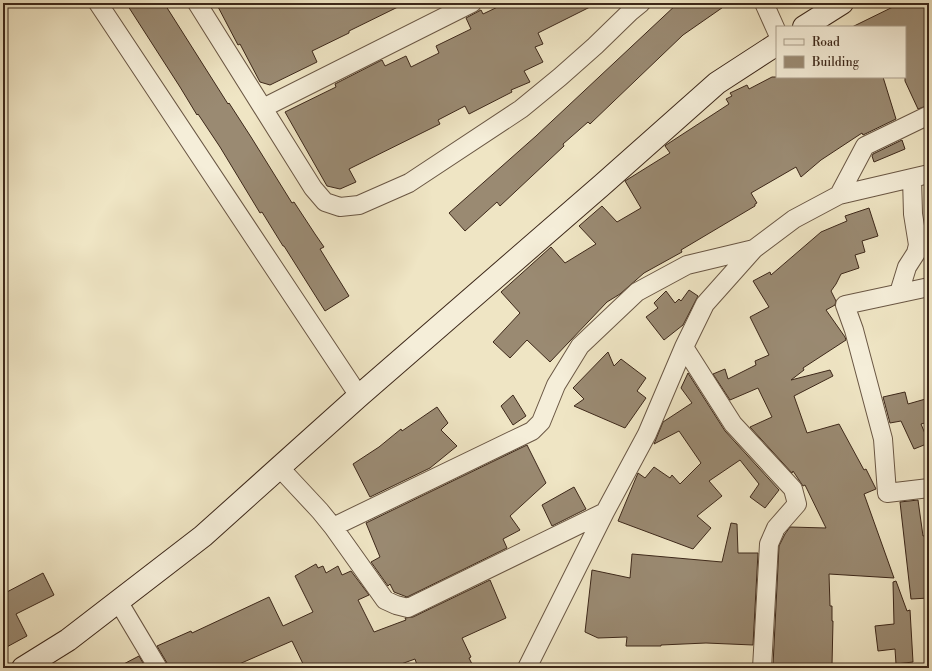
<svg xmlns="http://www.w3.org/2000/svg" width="932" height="671" font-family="'Libre Bodoni',serif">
<rect width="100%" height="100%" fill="#efe5c4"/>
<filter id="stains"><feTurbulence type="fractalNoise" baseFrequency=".005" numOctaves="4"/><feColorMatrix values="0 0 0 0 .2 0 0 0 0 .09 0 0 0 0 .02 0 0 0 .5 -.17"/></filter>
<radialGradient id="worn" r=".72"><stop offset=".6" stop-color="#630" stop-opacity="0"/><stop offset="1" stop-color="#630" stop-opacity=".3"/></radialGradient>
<path fill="#9a8a72" stroke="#3d281a" d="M126,3H164L228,104L229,103L251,137L292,203L294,202L315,234L324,247L320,249L349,296L325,311L284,246H283L262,212L260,213L220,147L198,114L197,115L180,87Z
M216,3H406L349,31V33L312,51L317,62L270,85L260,82L240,44L238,45Z
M506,3H598L538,33L543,44L535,47L543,62L524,71L530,82L511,90L512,92L469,114L465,106L438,120L440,124L349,169L356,182L340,189L327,186L285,112L336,87L335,84L382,60L385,66L406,56L411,67L439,53L436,46L471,29L466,18L481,10L483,14Z
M678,3H729L683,35L590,124L588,122L563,144L564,146L500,206L497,202L465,231L449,213L536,136Z
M901,3H929V105L918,109L905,81V27H852Z
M772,77H883L896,119L863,135L862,133L821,160L801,177L796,167L751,193L757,203L755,204V206L681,250L682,252L644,273L620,294L607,302L550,362L527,340L510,358L493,342L520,313L501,292L551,247L565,263L596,244L579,226L602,206L617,222L641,208L625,181L670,153L665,146L666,145L729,104L726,99L732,96L730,93L747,85L749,89Z
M902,140L905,149L874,162L872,156L873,154Z
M869,208L878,236L862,241L865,252L855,255L859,268L841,274L836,284L831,291L836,301L835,305L826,310L845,337L846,340L803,368L804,370L791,380L830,370L833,376L794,396L807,433L839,424L864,470L866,469L876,489L864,494L894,578L829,574L830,606H832V621H833L832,665H773L779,546L785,534L790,527L826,528L805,485L803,486L793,471L792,473L750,427L772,417L758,388L730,400L713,374L725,369L728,379L756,365L755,361L769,355L750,317L769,307L753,281L770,272L771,275L821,232L847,221L845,216Z
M689,290L698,296L683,325L664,340L646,317L658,308L654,303L666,291L675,303L679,299L681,301Z
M608,352L614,366L621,359L646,378L637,391L646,398L625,428L574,406L584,399L573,388Z
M688,373L725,431L779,490L765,508L750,497L759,484L740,460L709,481L722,496L697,516L711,528L693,549L618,521L638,473L645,478L654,467L670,478L672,475L680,484L701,463L679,431L654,444L663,422L692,403L681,388Z
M905,392L908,404L929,398V422L921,424L929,443L914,449L901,421L890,423L883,397Z
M513,395L526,416L513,425L501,406Z
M437,407L448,423L441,430L457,446L430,468L370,497L353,464L379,447L401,429L402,431Z
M527,445L546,483L510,516L520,530L503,539L507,548L407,597L394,592L390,584L388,586L371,562L380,557L366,523Z
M574,487L586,509L552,526L542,505Z
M918,500L923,536L929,535V598L911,599L900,502Z
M731,523L737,524L738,553H758L753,645L706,643L661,645V646H626L627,637L598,638L585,632L592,570L630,578L632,554L722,562Z
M316,564L318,568L323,566L326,573L338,566L342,575L351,571L369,595L358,600L374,632L406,620L405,618L413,617L490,580L506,618L462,638L471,657L469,658L474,668H418L415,659L390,668H305L292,641L230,668H168L167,663L157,646L191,631L192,633L269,597L283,626L313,612L295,576Z
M43,573L54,595L16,614L27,636L3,649V588L5,593Z
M896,581L907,611L910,610L913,662L896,664L895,649L878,651L875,626L894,624L893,582Z
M139,656L146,668H116Z"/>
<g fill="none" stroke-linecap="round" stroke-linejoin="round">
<g stroke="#6a5744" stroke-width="20">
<path id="street" d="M98,3L359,396
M197,3L313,188L325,202L340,207L359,205L409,183L521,109L560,77L595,46L630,12L641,3
M764,3L777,32
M263,108L472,3
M839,195L865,146L929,115
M929,287L845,305L854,330L883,439L887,493L929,488
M899,293L907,267L916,253L918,245L913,214L912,178
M684,347L733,424L793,489L797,504L776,528L769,544L762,668
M279,467L320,511L333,527L385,600L396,605L408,608L605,512
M333,527L532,431L541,422L556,385L580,346L637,292L687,265L754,249
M118,601L158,668
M527,668L605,512L647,434L684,347L705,304L754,249L794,219L839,195L929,174"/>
</g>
<g stroke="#3d281a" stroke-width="24">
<path id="secondary" d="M804,27L842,3
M23,668L68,640L203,536L359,396L602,185L717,83L777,44"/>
</g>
<use href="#street" stroke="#f5eed9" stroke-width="18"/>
<use href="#secondary" stroke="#f5eed9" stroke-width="22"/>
</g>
<rect width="932" height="671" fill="none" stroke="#efe5c4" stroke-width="16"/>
<rect x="4" y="4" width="924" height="663" fill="none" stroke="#3d281a" stroke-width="2"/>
<rect x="8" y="8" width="916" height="655" fill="none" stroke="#3d281a"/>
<rect x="776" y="26" width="130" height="52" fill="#f5eed9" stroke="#ab9f8d"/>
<rect x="784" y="39" width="20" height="6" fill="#f5eed9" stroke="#ab9f8d"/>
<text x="812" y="46" font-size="12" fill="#3d281a">Road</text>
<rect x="784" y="56" width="20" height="12" fill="#9a8a72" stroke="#ab9f8d"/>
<text x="812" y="66" font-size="12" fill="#3d281a">Building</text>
<rect width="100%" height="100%" filter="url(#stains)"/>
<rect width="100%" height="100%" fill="url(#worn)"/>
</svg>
